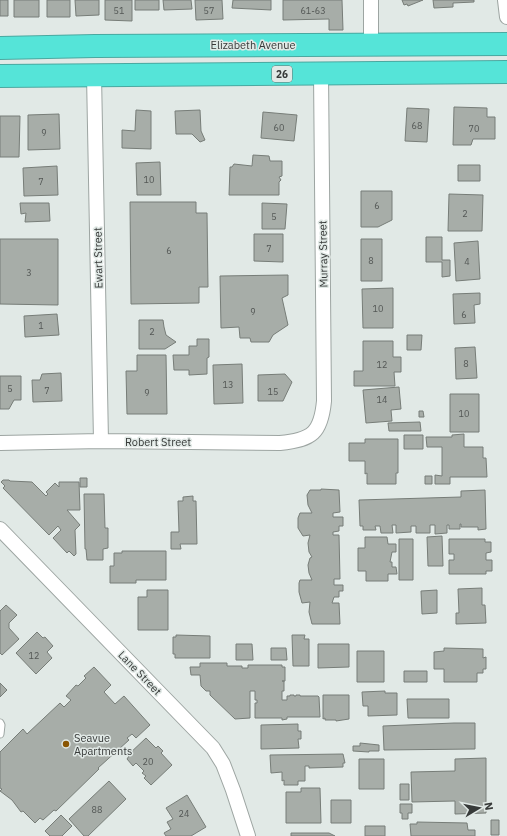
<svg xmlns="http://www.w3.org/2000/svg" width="507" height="836" font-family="'IBM Plex Sans',sans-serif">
<rect width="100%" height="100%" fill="#e1e9e6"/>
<path fill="#a7ada8" stroke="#777d78" d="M0,0H8V16H0Z
M14,0H39V17H14Z
M47,0H70V17H47Z
M75,0H99V15L76,16Z
M105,0H132V21L105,20Z
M135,0H159V10H135Z
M163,0H191L192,9L164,10Z
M195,0H222L223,19L196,20Z
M233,0H271V10L232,8Z
M283,0H342L343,30H329V19L283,20Z
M402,0H423L408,6L407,4L404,5Z
M433,0H474V2L453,3V7L434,8Z
M454,107L487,108V117H495V139H473L471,145H453Z
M407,108L429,109L427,142L405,141Z
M136,110L151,111V149L122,148V130L135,131Z
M200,110L201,131L205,140L200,142L192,134H176L175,111Z
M263,112L297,115L294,141L261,138Z
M59,114L60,149L28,150V115Z
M0,116H20L19,157H0Z
M253,155L269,156L270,161H282V176L279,177L281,180L279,182V195H229L230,167H232L234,164L252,166Z
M160,162L161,195H137L136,163Z
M458,165H480V181H458Z
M57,166L58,195L24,196L23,168Z
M361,191H392V220L378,227H361Z
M449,194L483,195L482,231H448Z
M130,202H196V213H207L208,287H199V303L131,304Z
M20,203H49L50,221L25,222L26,213L21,214Z
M262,203L287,204L285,229H262Z
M254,234H283V262L254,261Z
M426,237H442V260H450V276L442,277V262H426Z
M0,239H58V305L0,304Z
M361,239H382V281H361Z
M478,241L480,279L456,281L454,243Z
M288,275V295L282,298L288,325L273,335L269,342H251L250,338H240L239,327L221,328L220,276Z
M393,288V328H363L362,289Z
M480,293V304L474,305L475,323L454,324L453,294Z
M57,314L59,335L25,337L24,316Z
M139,320H163L164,327L166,335L176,342L165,349H139Z
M407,335H422L421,350H407Z
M197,339H209V357L207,358V374L189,375V370H174L173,355H189V346H197Z
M363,341H393V357H401V372H394L395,386H354V371H363Z
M475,347L477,378L456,379L455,348Z
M137,355H166L167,414H127L126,371H137Z
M242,364L243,403L214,404L213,365Z
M61,373L62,401L33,402L32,380H40L42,374Z
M285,374L292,382L283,401H258V375Z
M0,376H21V400H14L9,409H0Z
M399,387L401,409L391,410L392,421L366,423L363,390Z
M450,394H479V432H450Z
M419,411H423L424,417H419Z
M420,422L421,431H389L388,423Z
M464,434V447H483V458H486L487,477H450V484H435V475L442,476V447H427L426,437H452V435Z
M404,435H423V449H404Z
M365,439H398V473H396V484H367V473L365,474V461H349V443H365Z
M425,476H432V484H425Z
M80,478H87V487H80Z
M3,480H9L10,481L32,482L46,496L48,494L46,492L55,483L59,487V482H79L80,510H67L80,525L75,530L76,554L74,556L69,551L67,553L53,538L61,530L58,526L49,535L3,488L5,486L1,482Z
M321,489L339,490L340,512L333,513V517H343V526H339V531L333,532V535H339L340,579H334V585H343V591H339V597H334L332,603H339L340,624H312L309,612L310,602L302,603L299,592V583L300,580H312L309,573L308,565L310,558L312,557L309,552L308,543L310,535L303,536L298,528V518L300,513H312L308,505L307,495L310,490H321Z
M485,490L486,529L478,530V527H461V524H460V529H449V525H447V533L435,534V525H430V533H416V526H411V532L396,533V525H392L393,533H381L380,526H375L376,530H363V526H360L359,500L461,497V491Z
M84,494H104L105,528H108V548L103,549V560H87L86,549H85Z
M193,496V501H196L197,544H180L181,549H171V532H179L178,501H183V497Z
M442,536L443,566H428L427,537Z
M365,537H387L388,544H396V552H392L390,562H392V567H396L397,574H388V581H366V571H358V548H365Z
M399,539H413V580H399Z
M449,539H485V542H491V552L486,553V560H492V571H486V574H449V560H454V554H449Z
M122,551H166V580H136V583H110V566H114V553H122Z
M482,588V605H485L486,623L456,624V613H459L458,589Z
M147,590H168V630H138V597H147Z
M437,590V613L422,614L421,591Z
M6,605L17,615L9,623V628L19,639L2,655L0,653V611Z
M37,632L43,638L45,637L53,646L47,652L52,658L36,674L16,653Z
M176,635L210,636V658H175V654H173V637H176Z
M292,635H305L304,639H309V666H293Z
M236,644H252L253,660H236Z
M318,644H349V667L318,668Z
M271,648H286L287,660H271Z
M444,648L483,649V658L486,657V669H483V673H477V682H444V669H434V652L444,651Z
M357,651H384V682H357Z
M200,663H227V666H242V668H248V665H282V667H285V681H282H284V691H282V700H287V696H290V695H294V696H296V695H300V696H318L319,697L320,717H287V719L282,720V718H255V703H257V700H255V691H250V718L235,719L210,695V691H206L201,686L200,675H191L190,667H200Z
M94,667L111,685L104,692L115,704L124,696L150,725L136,738L132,734L127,738L129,740L98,768L99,769L56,811L54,810L43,820L40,818L35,823L23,811L21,812L12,800L0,791L2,789L0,788V752L23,729L27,734L60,703L64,707L71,700L66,696L76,685L78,686L86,678L84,676Z
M404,671H427V682H404Z
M0,683L7,690L0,697Z
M385,691V693H397V715L368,716V706H363L362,692Z
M323,695H349V719L336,721V720H325V718L323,719Z
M407,699H449V718H408Z
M454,723H475V749L384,750L383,726Z
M298,724V731H301V739H298L299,748L261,749V725Z
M146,738L156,748L158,746L163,751L161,753L172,765L151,785L144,778L146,776L142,773L144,771L136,763L133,766L127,759L129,756L128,755Z
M360,743L379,745V751H369V752L353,751V746H360Z
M343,754L345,763H343V767L309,768V766H305V781H298V785H284V780L282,781V772L271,773L270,755Z
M486,758V813L455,814V801L412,802L411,772L455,771V759Z
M359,759H384V789H359Z
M109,781L126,799L88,836H84L69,819Z
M400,784H409V800H400Z
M301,788H320L321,823H286V792H301Z
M187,795L206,827L191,836H166L164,833L171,829L167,822L173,819L166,808Z
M331,800H351V823H331Z
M400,804H412V813H408V819H402V813H400Z
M61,815L72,826L62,836H50L45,831Z
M491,820H499V835H491Z
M417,822L467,823L468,830H475V836H411L410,824H417Z
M365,826H385V836H365Z
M291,833H329L335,836H291Z"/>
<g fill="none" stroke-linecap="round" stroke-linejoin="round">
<g stroke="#9da5a2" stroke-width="9">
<path id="lane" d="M0,723L1,725L0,734"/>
</g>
<g stroke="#9da5a2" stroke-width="16">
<path id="street" d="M371,0V45
M505,0L507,17
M94,75L101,441
M0,443L101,441L280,443C312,440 321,433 324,401L321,73
M0,529L213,748L223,764L233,790L248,836"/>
</g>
<g stroke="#4aa8a0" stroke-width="24">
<path id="highway" d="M0,48L95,46L507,44
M0,76L507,72"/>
</g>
<use href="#lane" stroke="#fff" stroke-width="7"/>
<use href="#street" stroke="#fff" stroke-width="14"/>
<use href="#highway" stroke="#55e4d8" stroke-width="22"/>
</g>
<circle fill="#8a5502" stroke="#e1e9e6" stroke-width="1.5" cx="66" cy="744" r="4"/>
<g text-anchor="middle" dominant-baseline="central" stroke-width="3" stroke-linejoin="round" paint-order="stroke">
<g font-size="9" fill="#535755">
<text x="119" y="10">51</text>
<text x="209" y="10">57</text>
<text x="313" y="10">61-63</text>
<text x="417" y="125">68</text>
<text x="279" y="127">60</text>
<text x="474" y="128">70</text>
<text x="44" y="132">9</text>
<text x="149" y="179">10</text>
<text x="41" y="181">7</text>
<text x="377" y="205">6</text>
<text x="465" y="213">2</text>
<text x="274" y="216">5</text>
<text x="269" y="248">7</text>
<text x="169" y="250">6</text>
<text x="371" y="260">8</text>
<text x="467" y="261">4</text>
<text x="29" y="272">3</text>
<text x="378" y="308">10</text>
<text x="253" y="311">9</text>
<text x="464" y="314">6</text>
<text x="41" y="325">1</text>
<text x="152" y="331">2</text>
<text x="466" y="363">8</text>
<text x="382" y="364">12</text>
<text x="228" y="384">13</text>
<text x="10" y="388">5</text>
<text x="47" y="390">7</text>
<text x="273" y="391">15</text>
<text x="147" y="392">9</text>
<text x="382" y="399">14</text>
<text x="464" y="413">10</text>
<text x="34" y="655">12</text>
<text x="148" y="761">20</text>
<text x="97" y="809">88</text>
<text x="184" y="813">24</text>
</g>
<rect fill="#e1e9e6" stroke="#6a6e6d" stroke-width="1" x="272" y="66" width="20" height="16" rx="3"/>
<g font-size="10" font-weight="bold" fill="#373a39">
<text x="282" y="74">26</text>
</g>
<g font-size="11" fill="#373a39" stroke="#e1e9e6">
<text x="253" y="45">Elizabeth Avenue</text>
<text transform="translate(323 254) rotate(-91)">Murray Street</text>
<text transform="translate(98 258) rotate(-91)">Ewart Street</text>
<text x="158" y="442">Robert Street</text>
<text transform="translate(140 673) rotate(46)">Lane Street</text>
</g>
<g font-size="11" fill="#373a39" stroke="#e1e9e6" text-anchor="start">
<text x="74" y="738">Seavue<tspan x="74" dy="13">Apartments</tspan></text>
</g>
</g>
<g transform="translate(479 808) rotate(80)" stroke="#e1e9e6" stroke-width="3" paint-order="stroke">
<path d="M0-3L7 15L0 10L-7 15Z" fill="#373a39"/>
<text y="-6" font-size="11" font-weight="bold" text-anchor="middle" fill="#373a39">N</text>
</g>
</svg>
